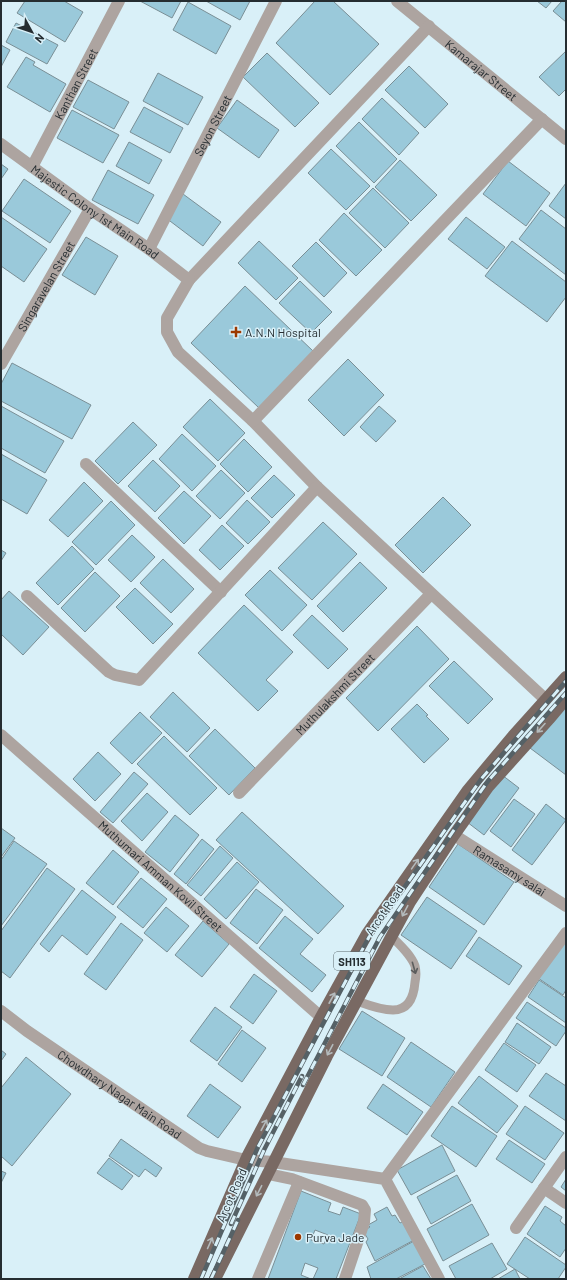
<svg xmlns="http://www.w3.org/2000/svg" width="567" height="1280" font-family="Barlow,sans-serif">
<rect width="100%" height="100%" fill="#d9f0f8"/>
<path fill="#9ac9da" stroke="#7a8f96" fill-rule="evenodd" d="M25,1H64L83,12L65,42L17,13Z
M140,1H181L172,18Z
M206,1H250L240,20Z
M315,1H333L379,44L330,95L276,43Z
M537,1H552L546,8Z
M562,1H566V22L553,11Z
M188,2L231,26L216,54L173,30Z
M16,23L58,45L47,64L6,42Z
M1,45L10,50L1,67Z
M566,51V89L559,96L539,77Z
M267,53L319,103L295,127L243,77Z
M26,57L35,62L33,65L66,84L50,112L7,87Z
M409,66L448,104L425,128L385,90Z
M158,73L203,97L188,125L143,101Z
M88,80L129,102L114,129L73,107Z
M382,98L419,133L399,155L362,119Z
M237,100L279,130L259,158L217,128Z
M144,107L183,128L170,153L130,132Z
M72,110L119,135L103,163L57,138Z
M359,122L397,159L374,183L336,146Z
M129,142L162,160L149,184L116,166Z
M331,149L370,186L346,210L308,173Z
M400,160L437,195L411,221L375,187Z
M508,161L550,193L526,226L483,194Z
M1,164L8,169L1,179Z
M108,170L154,195L138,224L92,200Z
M24,179L71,211L50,243L2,211Z
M566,183V219L549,206Z
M373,188L409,223L385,248L349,213Z
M183,194L221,222L203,246L166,218Z
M541,210L566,229V275L519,239Z
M344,213L382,250L356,276L319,240Z
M1,217L47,249L24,282L1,266Z
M466,217L505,247L487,269L448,239Z
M86,237L118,256L95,295L62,275Z
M259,241L298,278L276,300L238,263Z
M512,241L566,282V297L547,322L485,276Z
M316,242L347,273L324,297L292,266Z
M300,281L332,312L311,333L279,303Z
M245,286L313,351L259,408L191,343Z
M348,359L384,395L344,436L308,400Z
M12,363L91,405L72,439L1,401V384Z
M210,399L245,433L218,461L183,427Z
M1,406L64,441L45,473L1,448Z
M379,406L396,421L376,442L360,427Z
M133,422L157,445L118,484L95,461Z
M182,434L216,466L192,491L159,459Z
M244,439L272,467L248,492L220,464Z
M1,454L47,480L27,514L1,499Z
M153,460L180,486L155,512L128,486Z
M221,470L245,493L220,519L196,496Z
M274,475L295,495L272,518L251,498Z
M84,482L103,501L68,537L49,520Z
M184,491L211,516L184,544L158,518Z
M443,497L471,525L423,573L395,545Z
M247,500L270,522L248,544L226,523Z
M111,501L135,525L96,565L72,542Z
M323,522L357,554L312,600L278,568Z
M222,525L244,546L220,570L199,550Z
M132,535L155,557L131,582L108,560Z
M72,546L94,569L58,605L36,583Z
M1,550L6,553L1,561Z
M163,559L194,589L171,613L140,583Z
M360,562L387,588L343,632L317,606Z
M270,570L307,605L282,631L245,595Z
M95,572L120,596L85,632L61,608Z
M135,588L173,624L153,644L116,607Z
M9,591L49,627L23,655L1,634V600Z
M244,605L293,652L266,680L278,691L258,711L198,653Z
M312,615L348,649L328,669L293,635Z
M417,626L449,659L378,731L346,698Z
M454,661L493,699L468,724L429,686Z
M173,692L210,728L187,752L150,717Z
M566,701V775L530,748Z
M417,704L428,715L426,716L449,739L424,763L391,729Z
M140,712L162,733L132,764L110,743Z
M215,729L255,768L229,795L189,756Z
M164,736L217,788L190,815L137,764Z
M98,752L121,774L95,801L73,779Z
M134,772L148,784L113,823L100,812Z
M502,775L519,788L484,835L467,822Z
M147,793L168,812L142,841L121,821Z
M514,799L535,814L511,847L490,831Z
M546,804L566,820L532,865L512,850Z
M242,812L344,906L318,934L216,840Z
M175,815L199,835L170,872L145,852Z
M1,828L15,838L1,857Z
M202,839L214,849L186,884L174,874Z
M14,841L47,864L1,926V860Z
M458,844L514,882L484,925L429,887Z
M220,846L233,858L201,896L187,885Z
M113,850L139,872L113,905L86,883Z
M237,862L259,882L226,919L204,899Z
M47,868L75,889L10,978L1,971V931Z
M141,878L167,899L143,928L117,907Z
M256,889L283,910L257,944L230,923Z
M82,890L116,917L87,955L62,935L49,952L40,944Z
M427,897L477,931L451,969L401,935Z
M166,907L189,926L167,952L144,933Z
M285,916L313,939L300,954L326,975L312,992L259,948Z
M203,921L229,944L202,977L175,955Z
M121,923L143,940L106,990L84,974Z
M479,937L522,966L509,985L466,956Z
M566,937V990L563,995L538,978Z
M254,974L277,991L253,1024L230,1007Z
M539,980L566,998V1023L528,997Z
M527,1002L566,1028V1031L556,1046L516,1018Z
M215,1007L242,1027L217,1061L190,1041Z
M362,1011L405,1038L382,1076L339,1049Z
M517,1023L551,1047L539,1064L505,1042Z
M242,1030L266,1048L242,1082L218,1064Z
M411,1042L455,1072L431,1107L387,1077Z
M504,1043L536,1065L517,1092L485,1070Z
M1,1050L6,1054L1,1061Z
M26,1057L71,1094L12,1166L1,1156V1088Z
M546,1073L566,1086V1121L529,1096Z
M479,1076L518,1106L497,1133L458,1103Z
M210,1084L241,1107L218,1138L187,1116Z
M383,1084L423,1112L407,1135L367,1108Z
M452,1106L497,1136L476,1167L431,1136Z
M525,1106L564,1133L545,1160L506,1134Z
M121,1139L162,1168L156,1177L145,1169L139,1177L109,1156Z
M509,1140L545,1164L532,1183L496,1159Z
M442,1145L455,1171L411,1195L397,1170Z
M109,1158L133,1176L122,1190L97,1173Z
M1,1171L6,1173L1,1183Z
M457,1175L471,1201L431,1224L417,1197Z
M566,1179V1191L561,1187Z
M301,1191L331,1203L328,1211L340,1215L343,1207L361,1214L336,1279H313L318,1268L305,1263L301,1275L311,1279H268ZM315,1230L328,1235L324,1244L311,1240Z
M472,1204L489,1235L443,1261L427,1229Z
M545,1206L562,1217L560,1221L566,1226V1248L560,1257L527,1234Z
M387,1207L392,1216L395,1215L400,1223L404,1221L414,1240L375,1261L366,1242L368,1239L363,1231L370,1227L368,1225L377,1220L374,1214Z
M525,1237L566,1265V1267L558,1279H530L507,1264Z
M414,1241L425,1264L396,1279H371L367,1267Z
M492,1243L507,1269L490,1279H456L449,1266Z
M423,1266L431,1279H399Z
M515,1269L520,1279H498Z"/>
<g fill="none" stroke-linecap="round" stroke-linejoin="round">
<path stroke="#ada4a0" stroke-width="9" d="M357,1001C368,1005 381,1010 393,1010C410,1010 414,995 415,982C416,977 416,970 415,966C411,955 400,945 392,937"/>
<g stroke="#ada4a0" stroke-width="12">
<path id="s1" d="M397,1L566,139"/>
<path d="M429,26L189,280L167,318V332L178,352L253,421L317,487L545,699"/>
<path id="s2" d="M1,144L90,209L149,249L189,280"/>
<path id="s3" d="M32,167L119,1"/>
<path id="s4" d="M149,249L276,1"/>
<path id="s5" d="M1,364L90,209"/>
<path d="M253,421L542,119"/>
<path d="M86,464L221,592"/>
<path d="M27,596L109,672L115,675L139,680L317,487"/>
<path id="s6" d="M1,735L321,1017"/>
<path id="s7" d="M239,793L431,594"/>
<path id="s8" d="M454,835L566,906"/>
<path id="s9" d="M1,1011L27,1031L199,1148L207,1151L246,1160L273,1162L385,1179L439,1279"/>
<path d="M268,1174L292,1179L362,1205L365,1210L364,1222L345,1279"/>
<path d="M385,1179L566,933"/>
<path d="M544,1188L566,1203"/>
<path d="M516,1228L566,1157"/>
<path d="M258,1279L299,1182"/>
</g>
<path stroke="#796963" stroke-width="12" d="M194,1279L248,1155L321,1017L367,934L468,790L513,736L566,677
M215,1279L220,1269L327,1056L410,902L454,835L488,787L549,719L566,699"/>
<g stroke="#556166" stroke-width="4.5">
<path id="rail" d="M303,1085L380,937L488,781L566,693
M231,1224L264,1150L302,1076
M201,1279L258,1147L369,937L482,778L566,681
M211,1279L238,1220"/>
</g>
<use href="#rail" stroke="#d9f0f8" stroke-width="3" stroke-dasharray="9" stroke-linecap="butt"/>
</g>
<defs><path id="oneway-shaft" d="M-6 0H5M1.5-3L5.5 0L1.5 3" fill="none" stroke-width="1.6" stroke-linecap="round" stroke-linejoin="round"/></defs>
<g stroke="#b3babc">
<use href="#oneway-shaft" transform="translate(541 728) rotate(132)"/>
<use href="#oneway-shaft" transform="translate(415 864) rotate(-55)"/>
<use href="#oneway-shaft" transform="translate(405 911) rotate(118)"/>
<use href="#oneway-shaft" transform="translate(332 998) rotate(-61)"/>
<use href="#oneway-shaft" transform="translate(330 1050) rotate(118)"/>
<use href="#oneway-shaft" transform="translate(264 1125) rotate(-62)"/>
<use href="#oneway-shaft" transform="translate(259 1191) rotate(117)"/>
<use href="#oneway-shaft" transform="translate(210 1243) rotate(-66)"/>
</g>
<use stroke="#5b5d5d" href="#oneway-shaft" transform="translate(414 968) rotate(74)"/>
<g fill="#9c3900" stroke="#d9f0f8" stroke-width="1.5">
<path d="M234 326h4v4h4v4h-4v4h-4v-4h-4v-4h4z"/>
<circle cx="298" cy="1237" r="4"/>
</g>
<g text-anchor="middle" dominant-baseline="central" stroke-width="3" stroke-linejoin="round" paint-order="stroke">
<rect fill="#d9f0f8" stroke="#5b686d" stroke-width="1" x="334" y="952" width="36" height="18" rx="3"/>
<g font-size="11" font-weight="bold" fill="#252d31">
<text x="352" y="961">SH113</text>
</g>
<g font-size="12" fill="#252d31" stroke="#d9f0f8">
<text stroke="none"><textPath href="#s1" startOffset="109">Kamarajar Street</textPath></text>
<text stroke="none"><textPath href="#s3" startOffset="94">Kanthan Street</textPath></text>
<text stroke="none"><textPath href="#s4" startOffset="139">Seyon Street</textPath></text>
<text stroke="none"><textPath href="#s2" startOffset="116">Majestic Colony 1st Main Road</textPath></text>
<text stroke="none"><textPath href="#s5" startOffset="90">Singaravelan Street</textPath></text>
<text stroke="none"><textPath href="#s7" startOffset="138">Muthulakshmi Street</textPath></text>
<text stroke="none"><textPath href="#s8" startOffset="66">Ramasamy salai</textPath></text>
<text stroke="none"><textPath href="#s6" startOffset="213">Muthumari Amman Kovil Street</textPath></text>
<text transform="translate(384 910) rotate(-56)">Arcot Road</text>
<text stroke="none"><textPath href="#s9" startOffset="145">Chowdhary Nagar Main Road</textPath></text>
<text transform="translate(231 1195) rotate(-66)">Arcot Road</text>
</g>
<g font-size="12" fill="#252d31" stroke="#d9f0f8" text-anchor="start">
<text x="245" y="332">A.N.N Hospital</text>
<text x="306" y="1237">Purva Jade</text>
</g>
</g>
<rect width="567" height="1280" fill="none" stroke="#252d31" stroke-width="4"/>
<g transform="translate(32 32) rotate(130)" stroke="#d9f0f8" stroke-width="3" paint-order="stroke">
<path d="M0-3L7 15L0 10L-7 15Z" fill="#252d31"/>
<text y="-6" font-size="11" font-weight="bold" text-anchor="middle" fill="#252d31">N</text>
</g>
</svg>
